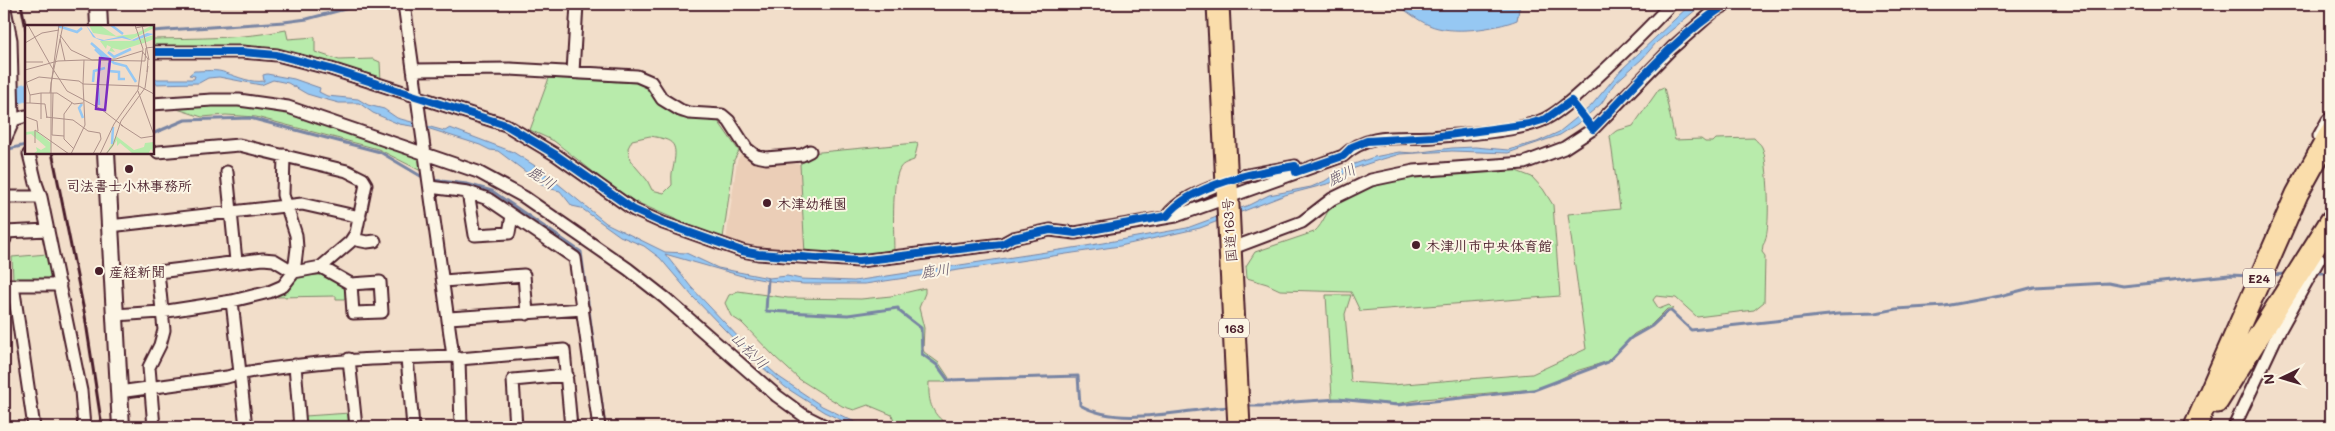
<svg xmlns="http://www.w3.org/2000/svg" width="2335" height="431" font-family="Mali,'Klee One',sans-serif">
<rect width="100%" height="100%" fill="#f2deca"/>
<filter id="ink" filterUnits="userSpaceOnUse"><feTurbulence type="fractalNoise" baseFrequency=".02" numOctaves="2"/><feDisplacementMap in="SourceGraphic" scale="10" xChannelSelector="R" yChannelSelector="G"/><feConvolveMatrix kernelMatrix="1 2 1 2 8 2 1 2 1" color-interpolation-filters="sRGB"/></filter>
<g filter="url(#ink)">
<path fill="#ebceb7" d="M742,152L757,161L800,164L805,254L726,241L737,161Z"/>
<path fill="#b8ebab" stroke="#81856b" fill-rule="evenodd" d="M286,30L288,39L315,37V52L339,60L373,59L380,62L381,81L252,48H153L152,39C197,38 243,39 286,30Z
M549,78L638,83L649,89L659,104L680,118L718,121L739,151L734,160L723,238L702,231L634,201L611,186L554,141L530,130ZM650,136C675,140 678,143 673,169C671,174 672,180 672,185L664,193L652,190L647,180L630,160L628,148L632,140Z
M1664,87L1675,140L1701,139L1705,142H1713L1716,139L1754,138C1756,141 1761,144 1762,147C1768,158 1772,236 1763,245L1762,252L1765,256L1764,302L1754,310L1697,317L1676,298L1656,296L1653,300L1659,309L1669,305L1673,309H1667L1651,325L1634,334L1606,362L1576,371L1548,385L1534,389L1423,399L1396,404L1332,398L1326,295H1351L1345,314L1351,382L1392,385L1532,374L1586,349L1568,214L1620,209L1610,136L1616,131L1633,126L1659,89Z
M222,105L266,108L290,113L418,156L423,172L378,149L256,117L226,115L202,117L171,107Z
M916,143L918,144L914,160C909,162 903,163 900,168C891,182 894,235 894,254L867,256L805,254L800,164L810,158V153Z
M1511,169L1532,177L1543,189L1553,205L1560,296L1360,311L1351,292L1280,290L1267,284L1247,278L1246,266L1255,252L1314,232C1324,224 1328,206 1336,201C1342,197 1350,195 1357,192C1406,171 1459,172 1511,169Z
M47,254L52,275L49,280H13L12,257Z
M321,275C334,281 346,283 348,299H336V296L277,297L276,294L298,276Z
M925,288V293L919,308L924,328L923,349L924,352L939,363L949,378L945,382H929C928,404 932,415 951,427H898L896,426L892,415L868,405L854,410L842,406L799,379L775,357L742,323L731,316L725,303L729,295L738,291L788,298L861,299L891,296Z
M350,413L352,427H306L305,416Z"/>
<path fill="#96c8f3" stroke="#7884a3" d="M1396,4H1520L1517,20C1495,29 1451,35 1429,25C1417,20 1407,11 1396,4Z
M1691,4H1703L1656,43L1642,59L1614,84L1601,104L1577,124L1560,135L1508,153L1452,151L1400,154L1376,161L1349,170L1331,183L1285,195L1200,228L1120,246L865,284H804L770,281L742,276L665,254L691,287L759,359L779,377L822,406L865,427H856L824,412L785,387L753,359L693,297L660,258L644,246L620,236L581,208L572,206L560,191L547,188L498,151L490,150L480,145L430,129L399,124L373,113L359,103H339L324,99L307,94L288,83L273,80L261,85L219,77L208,78L199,83L153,84L152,79H194L195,76L189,75L194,71C204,71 217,69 226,73C238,77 251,83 264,81L263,75L267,74L294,79L320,88L319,92L327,96L358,99L368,105L384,109L397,118L445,131L450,128L513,152L540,169L606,223L665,252L686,253L718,268L769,278L787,276L801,279L854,281L1086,246L1187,228L1249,205L1269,195L1311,187L1325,181L1346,167L1374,157L1399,152L1413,153L1452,148L1475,147L1508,150L1537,142L1559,132L1591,106L1621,70Z"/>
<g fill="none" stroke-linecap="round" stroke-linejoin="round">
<path stroke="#7884a3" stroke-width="3" d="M152,31L284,22L307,19L364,4
M152,134L185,120L250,118L380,152L424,178
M4,150L26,145
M432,180L467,184L492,191L581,252L605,427
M2314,273H2331
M2269,275L2288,274
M768,279L766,311L848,315L898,308L899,311L921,328L922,354L937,365L948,380L1078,376L1080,405C1121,429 1187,408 1231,407
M1245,406H1276L1293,402L1338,399L1397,405L1534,390L1608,362L1631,338L1652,326L1668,311H1671L1691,330L1838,314L1876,313L1896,309L1945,306L2000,296L2034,287L2108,283L2123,286L2229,275L2253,276"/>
<path stroke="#96c8f3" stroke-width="18" d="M4,99L26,92"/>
<g stroke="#4a1f2b" stroke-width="15">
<path id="street" d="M404,4L453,356
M152,52H242L277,55L331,69L506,125L556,155L634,210L663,223L742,251L758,254L859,261L1002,244L1013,238L1050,230L1075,233L1176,216L1343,156C1367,132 1402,139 1433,137C1463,134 1519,132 1545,119C1563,110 1578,94 1593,81C1620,56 1646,31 1671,4
M413,70L510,69L637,76L651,82L662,99L680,110L689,113L722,115L729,121L747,149L756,156L766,158L802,155L810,151
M573,72L577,4
M152,104L212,100H239L288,107L478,172L524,197L628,269L665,298L777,396L803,415L827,427
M4,123L26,116
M2319,136L2328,120L2331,119
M4,142L13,122L11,40L4,4
M158,152L239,145L347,171L363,179L366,184L356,233L350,242L321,267
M29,154L36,183L41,197
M227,172L236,261
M1242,176L1295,166L1296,172
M430,187L468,192L488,199L575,258L599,427
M468,192L475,235L509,233L512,216
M4,197H41L81,391L84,427
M1167,216C1178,201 1196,194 1213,187
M110,226L302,204L360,217
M5,239V232L48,230
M352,239L367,242L375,241
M1230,249L1302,222L1332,199L1371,180L1414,171L1524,163L1564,148L1593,129L1672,48L1713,12L1727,4
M443,281L524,275L527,314
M4,285H60
M13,285L34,427
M232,301L246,427
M115,315L161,312L232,301L269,292L283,286L294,272L297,248L296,235L283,195L284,155
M449,318L583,309
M407,358L413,427
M349,359L356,427
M459,359L564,350L571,427
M295,365L300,427
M119,392L227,377C245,371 265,370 284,367C340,359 397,358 453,356L459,359L461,427
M154,427L149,367L160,345L164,330L158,272L263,259L274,260L294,272L321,267L351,284L353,313L382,312L380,282L351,284
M516,427L513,380L567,375
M2234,427L2278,333L2319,259"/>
</g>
<g stroke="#4a1f2b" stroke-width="20">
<path id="secondary" d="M98,4L99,26
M106,152L121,427"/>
</g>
<g stroke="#4a1f2b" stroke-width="25">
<path id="highway" d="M1218,4L1239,427
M2217,402L2331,221
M2195,427L2297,194L2331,132"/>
</g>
<use href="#street" stroke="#fcf5e5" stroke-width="11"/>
<use href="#secondary" stroke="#fcf5e5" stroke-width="16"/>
<use href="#highway" stroke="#faddab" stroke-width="21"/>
<path stroke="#4a1f2b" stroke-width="3" d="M21,4L26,29
M52,152L85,316L102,427"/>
<g stroke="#fcf5e5" stroke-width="11">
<path id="cycleway" d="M152,52H242L277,55L331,69L506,125L556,155L634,210L663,223L742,251L758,254L859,261L1002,244L1013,238L1050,230L1075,233L1167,216C1191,184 1257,172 1295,166L1296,172L1343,156L1352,147L1367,141L1433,137L1529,124L1546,119L1571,101L1593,129C1635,86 1676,36 1727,4"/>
</g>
<use href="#cycleway" stroke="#0057b8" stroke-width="8"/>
</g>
</g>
<g fill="#4a1f2b" stroke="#fcf5e5" stroke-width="2">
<circle cx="129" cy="169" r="5"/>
<circle cx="767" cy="203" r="5"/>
<circle cx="1416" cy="245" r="5"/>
<circle cx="99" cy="271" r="5"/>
</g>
<g text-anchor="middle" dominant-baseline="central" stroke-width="4" stroke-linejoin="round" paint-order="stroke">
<g fill="#fcf5e5" stroke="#7f5f63" stroke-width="1">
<rect x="2243" y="268.5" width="32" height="19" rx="4"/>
<rect x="1219" y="318.5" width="30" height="19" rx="4"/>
</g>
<g font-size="12" font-weight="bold" fill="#4a1f2b">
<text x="2259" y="278">E24</text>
<text x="1234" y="328">163</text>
</g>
<g font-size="14" font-weight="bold" fill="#4a1f2b" stroke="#fcf5e5" text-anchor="start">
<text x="129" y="185" text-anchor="middle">司法書士小林事務所</text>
<text x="777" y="203">木津幼稚園</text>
<text x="1426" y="245">木津川市中央体育館</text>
<text x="109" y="271">産経新聞</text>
</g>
<g font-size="14" fill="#4a1f2b" stroke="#fcf5e5">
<text transform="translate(1229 230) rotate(-94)">国道163号</text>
</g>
<g font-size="15" font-style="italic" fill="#615267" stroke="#fcf5e5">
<text transform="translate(1341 174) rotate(-26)">鹿川</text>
<text transform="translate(542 177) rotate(33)">鹿川</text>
<text transform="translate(935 270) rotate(-8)">鹿川</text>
<text transform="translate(750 350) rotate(45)">山松川</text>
</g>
</g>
<g transform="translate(25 25)">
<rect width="129" height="129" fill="#f2deca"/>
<path d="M64,0H75L91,11L110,9L128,0L129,3L107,14L68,8ZM129,10V14L122,17L96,25L87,23L90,27L84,26L86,22L82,20L81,24L75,16H109ZM11,106L26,118L25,129H8L12,126L11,122L16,125L21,122L6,109L0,110V107ZM91,111L109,125L119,122L120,118L129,117V128L126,124L123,129L107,128L95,118L92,121V115L86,124L81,129Z" fill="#b8ebab"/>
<path d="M61,0L71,13L79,15L98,11L107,15L122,8L129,9L109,16L97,13L77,16L68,12Z" fill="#96c8f3"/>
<path fill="none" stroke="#96c8f3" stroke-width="2.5" d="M86,0L98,9M33,1L52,7L57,3M66,18L89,38L101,41L111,57M70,24L81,35M83,27L89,32L106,24M84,38V46L94,47V54H100M68,57L69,46L80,43M73,63L74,80M57,79L54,83L58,93M87,119L88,102"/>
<path fill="none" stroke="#af928a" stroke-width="1" d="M3,0L26,41M117,0L124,35M110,3L126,0M35,10L46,25L67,35L91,34L117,26L123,34L122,47M35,14L40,36M0,18L17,8L34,5M59,35L120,36L121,23L129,22M0,37H18M26,41L42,66L76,84L98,101M0,45L33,36L59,35L58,59L114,61L129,69M0,53L5,70M0,58L14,52L54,56L58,59M113,66L129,110M16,68V94M25,68L34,0M28,68L27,110L39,111M0,78H5V70L16,68H32L49,79L58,78M5,78L20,79L22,93M47,78L39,89V114L49,124M1,92L12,96L13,106M21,92L48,95L63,106L75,108L76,114L68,129M96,100L116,113L129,111M10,118V105L44,129M26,129V58L38,0M46,129L60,100L58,59M75,129L89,99L113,65L118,24L110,0M81,129L88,120L96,96L120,63L123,41"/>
<path fill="#7b2cbf" fill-opacity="0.15" stroke="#7b2cbf" stroke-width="2.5" d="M75,33L85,34L80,85L71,84Z"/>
<rect width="129" height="129" fill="none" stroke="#4a1f2b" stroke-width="2.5"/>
</g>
<rect width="2335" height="431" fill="none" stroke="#fcf5e5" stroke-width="20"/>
<rect x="10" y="10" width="2315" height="411" fill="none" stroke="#4a1f2b" stroke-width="2" filter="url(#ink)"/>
<g transform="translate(2282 378) rotate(265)" stroke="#fcf5e5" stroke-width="4" paint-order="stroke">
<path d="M0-4L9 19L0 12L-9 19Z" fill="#4a1f2b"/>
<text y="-8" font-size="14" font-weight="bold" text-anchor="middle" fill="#4a1f2b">N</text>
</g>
</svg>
